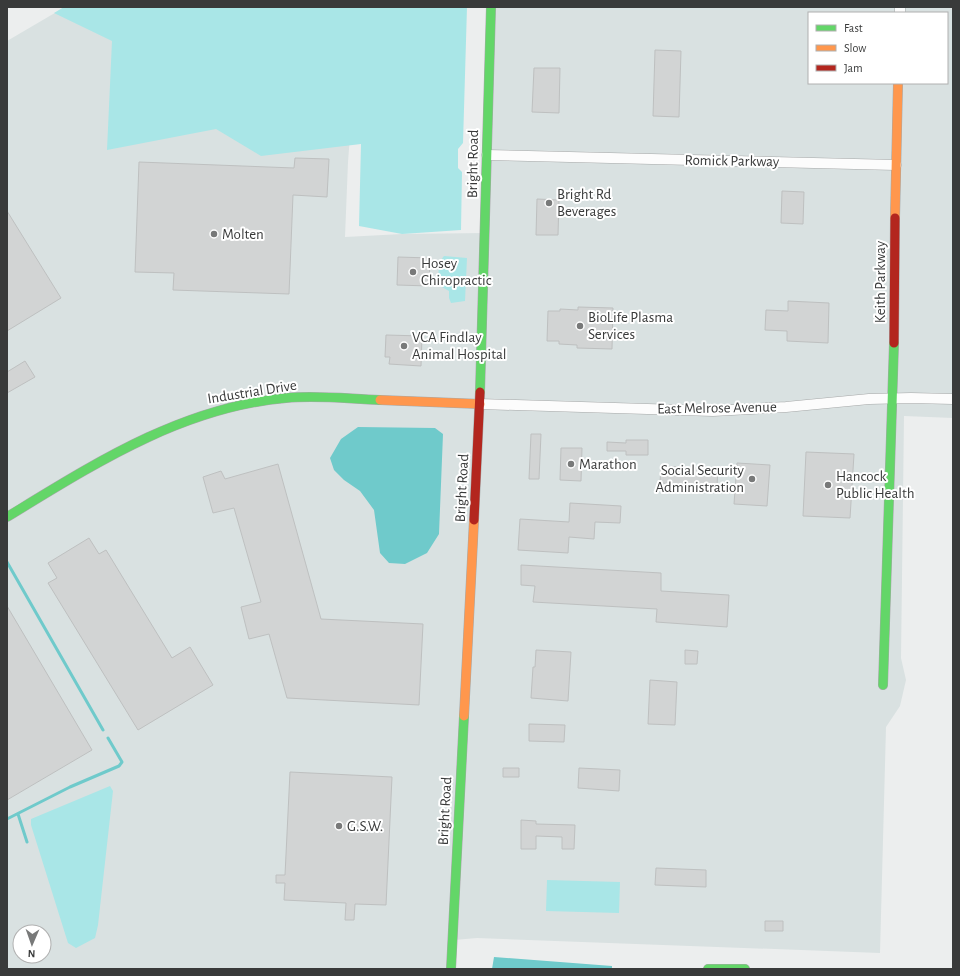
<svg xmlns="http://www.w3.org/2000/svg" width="960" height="976" font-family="'Alegreya Sans',sans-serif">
<rect width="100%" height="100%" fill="#eceeee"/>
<path fill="#d9e1e1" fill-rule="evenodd" d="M65,7H360L348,162L345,237L402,234L485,233L491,7H953V418L904,416L901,658L906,680L900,706L886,727L880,953L477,938L454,940L453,969H7V41ZM809,13H947V83H809ZM20,932H44V956H20Z"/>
<path fill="#a9e6e7" d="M64,7H467L463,143L458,149V168L462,172L461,230L402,234L359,226L361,144L261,156L216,129L107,150L112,41L54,13Z
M444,256L467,258L465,301L451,303L449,298V291L440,286C438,276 437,263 444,256Z
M110,786L113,791L98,925L95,938L76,948L68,943L31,825V819Z
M547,880L620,882L619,913L546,911Z"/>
<path fill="#6fcacb" d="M358,427L435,428L443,434L439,534L427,553L405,564L389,563L380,553L374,510L360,491L344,480L334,470L330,458L341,439Z
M494,957L612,966V969H492Z"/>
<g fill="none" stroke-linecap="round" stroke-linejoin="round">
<path stroke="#6fcacb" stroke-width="3" d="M7,562L103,730
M18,814L27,842
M7,819L70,787L119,766L122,762L108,738"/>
</g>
<path fill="#d2d4d4" stroke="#bec0c0" d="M655,50L681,51L679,117L653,116Z
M534,68H560L559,113L532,112Z
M295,158L329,159L327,197L293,195L289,294L173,290L174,273L135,272L139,162L294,168Z
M782,191L804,192L803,224L781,223Z
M537,199L559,200L558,235H536Z
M7,211L61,298L7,331Z
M398,257L430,258L429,286L397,285Z
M788,301L829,303L828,343L787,341V331L765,330L766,310L788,311Z
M578,307L613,308L612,349L577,348V345L559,344V341H547L548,311H560V309L578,310Z
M386,335L422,336L421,366L389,364L390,357H385Z
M25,361L35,377L7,393V372Z
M531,434H541L539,479H529Z
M626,440H648V455H626V451H607V442L626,443Z
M561,448H582L581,481L560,480Z
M806,452L854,454L850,518L803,516Z
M737,463L770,465L767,506L734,504Z
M278,464L321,619L423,624L419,705L287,698L269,634L249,639L241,607L261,602L234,508L213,513L203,477L221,471L225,479Z
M661,466L718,469L717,486L660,483Z
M570,503L621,506L620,523L595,522L594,539L569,537L568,553L518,550L520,519L569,522Z
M89,538L99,554L106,550L172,658L190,647L213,685L138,730L48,583L57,578L48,563Z
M521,565L661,573V591L729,595L727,627L656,622L657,609L533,602L535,586L521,585Z
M7,606L92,750L7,800Z
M536,650L571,652L568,701L531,698L533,667H535Z
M685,650L698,651L697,664H685Z
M650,680L677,682L675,725L648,724Z
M529,724L565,725L564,742L529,741Z
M503,768H519V777H503Z
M579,768L620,770L619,791L578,788Z
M290,772L392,777L386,905L355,904L354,920H345L346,903L284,900L285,883H276V875H285Z
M521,820L536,821V824L575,825L574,849H562V837L536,836V849H521Z
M656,868L706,870V887L655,885Z
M765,921H783V931H765Z"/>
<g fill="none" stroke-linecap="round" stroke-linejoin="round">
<g stroke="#a6a8a8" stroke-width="11">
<path id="street" d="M900,13V7
M487,155L896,165
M480,404L713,411L786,407L869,399L911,398L953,399"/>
</g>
<g stroke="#a6a8a8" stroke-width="10">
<path id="fast" d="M480,392L491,7
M7,517C94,464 182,407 286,398C318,395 349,399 380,400
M883,685L894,343
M451,969L464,716
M708,969H745"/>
</g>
<g stroke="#a6a8a8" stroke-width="10">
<path id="slow" d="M895,218L898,83
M380,400L480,404
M464,716L474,520"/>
</g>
<g stroke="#a6a8a8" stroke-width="10">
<path id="jam" d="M894,343L895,218
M474,520L480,392"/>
</g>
<use href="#street" stroke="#fcfcfc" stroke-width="10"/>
<use href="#fast" stroke="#63d668" stroke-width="9"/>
<use href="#slow" stroke="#ff974d" stroke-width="9"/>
<use href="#jam" stroke="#b3261e" stroke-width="9"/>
</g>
<g fill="#787979" stroke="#fff" stroke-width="1.5">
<circle cx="549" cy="203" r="4"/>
<circle cx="214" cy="234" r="4"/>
<circle cx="413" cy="272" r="4"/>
<circle cx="580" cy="326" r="4"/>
<circle cx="404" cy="346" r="4"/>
<circle cx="571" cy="464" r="4"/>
<circle cx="752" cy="479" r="4"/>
<circle cx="828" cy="485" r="4"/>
<circle cx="339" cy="826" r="4"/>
</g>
<g text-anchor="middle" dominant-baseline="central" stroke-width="4" stroke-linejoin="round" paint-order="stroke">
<g font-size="15" fill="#393a3a" stroke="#fff">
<text transform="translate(732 161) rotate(1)">Romick Parkway</text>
<text transform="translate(473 164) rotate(-89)">Bright Road</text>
<text transform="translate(880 282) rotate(-90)">Keith Parkway</text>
<text transform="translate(252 392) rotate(-9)">Industrial Drive</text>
<text transform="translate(717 408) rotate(-1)">East Melrose Avenue</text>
<text transform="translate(462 488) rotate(-87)">Bright Road</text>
<text transform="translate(445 811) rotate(-87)">Bright Road</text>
</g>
<g font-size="15" fill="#393a3a" stroke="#fff" text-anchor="start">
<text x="557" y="194">Bright Rd<tspan x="557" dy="17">Beverages</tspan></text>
<text x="222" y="234">Molten</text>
<text x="421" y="263">Hosey<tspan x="421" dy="17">Chiropractic</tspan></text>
<text x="588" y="317">BioLife Plasma<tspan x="588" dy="17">Services</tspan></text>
<text x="412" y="337">VCA Findlay<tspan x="412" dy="17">Animal Hospital</tspan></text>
<text x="579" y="464">Marathon</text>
<text x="744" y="470" text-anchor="end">Social Security<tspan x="744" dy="17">Administration</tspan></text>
<text x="836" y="476">Hancock<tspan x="836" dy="17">Public Health</tspan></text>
<text x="347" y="826">G.S.W.</text>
</g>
</g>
<rect width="960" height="976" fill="none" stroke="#393a3a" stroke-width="16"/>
<rect x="808" y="12" width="140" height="72" fill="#ffffff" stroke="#b0b0b0"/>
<rect x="816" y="25" width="20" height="6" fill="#63d668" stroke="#b0b0b0"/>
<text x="844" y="32" font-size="12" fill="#393a3a">Fast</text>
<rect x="816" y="45" width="20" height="6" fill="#ff974d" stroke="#b0b0b0"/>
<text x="844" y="52" font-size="12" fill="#393a3a">Slow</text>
<rect x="816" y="65" width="20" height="6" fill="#b3261e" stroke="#b0b0b0"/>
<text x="844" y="72" font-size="12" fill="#393a3a">Jam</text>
<g transform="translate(32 944) rotate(182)"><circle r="19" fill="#ffffff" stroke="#b0b0b0"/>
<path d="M0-3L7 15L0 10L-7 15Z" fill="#787979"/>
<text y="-6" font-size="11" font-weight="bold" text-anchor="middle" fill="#393a3a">N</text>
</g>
</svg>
